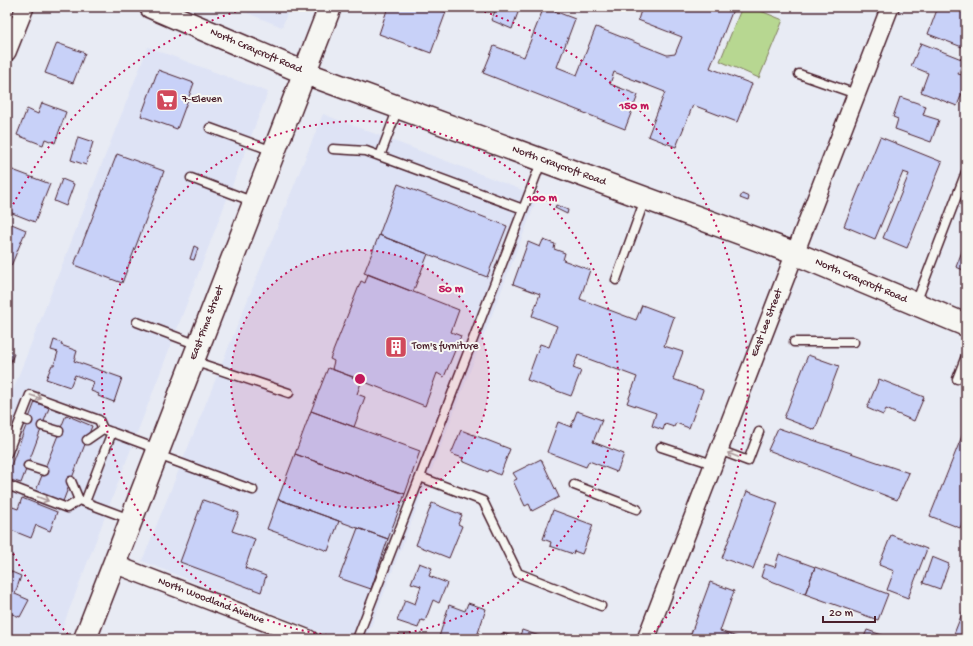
<svg xmlns="http://www.w3.org/2000/svg" width="973" height="646" font-family="'Gochi Hand',sans-serif">
<rect width="100%" height="100%" fill="#e8ebf4"/>
<filter id="ink" filterUnits="userSpaceOnUse"><feTurbulence type="fractalNoise" baseFrequency=".025" numOctaves="2"/><feDisplacementMap in="SourceGraphic" scale="8" xChannelSelector="R" yChannelSelector="G"/><feConvolveMatrix kernelMatrix="1 2 1 2 8 2 1 2 1" color-interpolation-filters="sRGB"/></filter>
<g filter="url(#ink)">
<path fill="#dee3f5" d="M232,7H290L282,27Z
M148,47L268,92L58,639H7V405Z
M323,114L538,196L366,639H337L142,561Z"/>
<path fill="#b7d791" stroke="#807b5e" d="M742,7H751L783,20L759,78L720,61Z"/>
<path fill="#c8d1f8" stroke="#4a1f2b" d="M388,7H431L446,12L431,53L379,34Z
M497,7H520L512,29L491,20Z
M544,7L575,19L557,67L577,75L596,27L667,55L675,54L682,37L638,20L642,7H734L710,68L752,84L737,122L693,105L676,147L648,136L665,92L614,72L610,84L638,95L625,129L483,73L494,46L524,57Z
M938,7H958L966,10V36L962,47L928,34Z
M57,43L85,53L73,83L45,73Z
M921,43L964,60L958,74L966,76V83L957,106L921,92L928,73L911,66Z
M158,70L194,83L177,129L141,116Z
M900,97L926,106L923,115L939,120L931,142L895,129L898,119L893,117Z
M42,103L66,112L55,143L45,139L43,145L17,135L27,109L38,114Z
M78,137L93,142L86,165L71,160Z
M880,137L942,162L907,248L883,238L909,174L903,172L875,239L844,226Z
M117,154L164,171L122,283L74,265Z
M10,169L50,184L35,222L7,211L8,195L7,194V177Z
M62,179L74,184L66,206L54,201Z
M398,184L507,226L487,277L379,235Z
M742,194L749,197L748,201L740,198Z
M556,205L568,210L567,214L555,208Z
M7,222L26,230L11,266L7,265Z
M379,235L428,254L413,292L364,273Z
M543,240L555,244L554,249L565,253L563,260L590,270L580,299L636,320L642,305L674,317L664,346L683,352L673,379L703,390L689,428L676,423L674,427L665,424L663,430L652,426L656,413L627,403L637,377L578,355L573,368L581,371L571,396L527,380L540,344L549,347L557,326L532,316L540,294L513,284L528,242L540,247Z
M966,241V271L956,267Z
M194,246L198,248L194,260L190,259Z
M368,274L459,310L451,332L461,336L444,377L437,373L425,406L332,369L334,361L330,359L361,281L365,283Z
M54,340L62,343L61,345L77,351L74,361L122,378L114,402L98,396L99,394L91,391L94,382L75,375L70,387L46,379L52,365H54L58,352L51,350Z
M7,352L14,354L10,364L7,363Z
M808,355L839,366L815,430L784,418Z
M328,368L362,380L357,394L365,397L354,427L311,411Z
M879,379L924,397L914,421L886,409L883,415L867,408Z
M35,402L49,408L21,483L7,479V476Z
M311,411L420,451L405,494L295,454Z
M577,411L602,420L593,442L624,454L617,472L589,461L586,467L547,452L558,422L571,427Z
M66,415L92,426L62,504L35,493Z
M966,426V513L960,528L930,516Z
M778,428L909,473L897,500L768,450Z
M461,430L510,449L500,475L489,470L488,472L462,461L463,458L451,454Z
M295,454L405,494L388,539L278,499Z
M541,459L559,497L532,511L529,504L525,506L513,481L517,479L513,473Z
M747,491L778,503L753,569L722,558Z
M22,498L57,512L50,531L36,525L31,538L11,530L7,539V505L18,509Z
M278,499L339,521L328,551L267,529Z
M203,500L239,513L232,531L255,539L245,568L266,576L261,592L180,562Z
M432,503L462,515L458,524L462,526L449,558L416,545Z
M553,510L593,525L582,554L574,551L573,554L550,546L551,542L543,539Z
M358,528L388,539L371,589L339,578Z
M891,535L927,549L908,598L887,590L894,571L879,565Z
M779,554L815,567L805,594L761,577L765,564L775,567Z
M932,557L949,564L940,589L923,583Z
M419,563L432,568L429,576L447,583L439,603L433,600L425,621L421,620L418,628L397,621L405,600L415,604L421,586L411,583Z
M815,567L888,594L878,620L805,594Z
M7,570L21,576L15,594L29,600L20,617L7,612Z
M710,582L734,591L720,631L742,639H689Z
M468,603L486,609L476,639H446L439,637L449,605L465,611Z
M963,611L966,612V639H952Z
M522,630L545,638L544,639H500L502,633L519,638Z
M867,630L888,637L887,639H863Z"/>
<g fill="none" stroke-linecap="round" stroke-linejoin="round">
<g stroke="#4a1f2b" stroke-width="11">
<path id="lane" d="M799,74L856,94
M210,128L273,151
M333,149L366,151L523,209
M380,156L398,108
M542,160L420,477L483,501L518,573L601,606
M191,178L254,202
M616,280L645,199
M916,303L966,172
M137,322L198,345
M794,342H854
M193,361L289,393
M957,379L966,356
M28,421L21,418L30,395L99,420L103,429L157,449
M42,426L59,431
M87,440L103,429
M661,447L713,464
M719,450L748,461L759,432
M7,454L21,418
M158,455L253,490
M28,466L44,471
M71,481L79,500L130,519
M7,485L67,508L79,500
M574,485L637,509
M85,502L112,432
M357,639L420,477"/>
</g>
<g stroke="#4a1f2b" stroke-width="20">
<path id="street" d="M7,52L25,7
M114,564L309,639
M646,639L890,7"/>
</g>
<g stroke="#4a1f2b" stroke-width="25">
<path id="secondary" d="M151,7L305,73L794,253L966,325
M85,639L330,7"/>
</g>
<use href="#lane" stroke="#f6f6f2" stroke-width="8"/>
<use href="#street" stroke="#f6f6f2" stroke-width="17"/>
<use href="#secondary" stroke="#f6f6f2" stroke-width="22"/>
</g>
<defs><path id="oneway-shaft" d="M-6 0H5M1.5-3L5.5 0L1.5 3" fill="none" stroke-width="1.6" stroke-linecap="round" stroke-linejoin="round"/></defs>
<g stroke="#a99598">
<use href="#oneway-shaft" transform="translate(36 397) rotate(19)"/>
<use href="#oneway-shaft" transform="translate(733 455) rotate(-159)"/>
<use href="#oneway-shaft" transform="translate(43 499) rotate(21)"/>
</g>
</g>
<circle cx="360" cy="379" r="129" fill="#c2185b" fill-opacity=".12"/>
<g fill="none" stroke="#c2185b" stroke-width="2" stroke-dasharray="2 4">
<circle cx="360" cy="379" r="129"/>
<circle cx="360" cy="379" r="258"/>
<path d="M72 639A388 388 0 0 1 8 543M8 215A388 388 0 0 1 247 8M473 8A388 388 0 0 1 648 639"/>
</g>
<defs>
<g id="supermarket-square" transform="scale(1.15)"><rect x="-9" y="-9" width="18" height="18" rx="4" fill="#d1495b" stroke="#f6f6f2"/><path d="M-6-5.5h2.5l.6 2H6L4.5 2H-2.5L-4.4-4H-6ZM-1.5 3.2a1.3 1.3 0 1 0 .1 0ZM3 3.2a1.3 1.3 0 1 0 .1 0Z" fill="#fff"/></g>
<g id="building-square" transform="scale(1.15)"><rect x="-9" y="-9" width="18" height="18" rx="4" fill="#d1495b" stroke="#f6f6f2"/><path d="M-4-6H4V6H1V3H-1V6H-4ZM-2.5-4.3h1.7v1.8h-1.7ZM.8-4.3h1.7v1.8H.8ZM-2.5-1h1.7V.8h-1.7ZM.8-1h1.7V.8H.8Z" fill="#fff"/></g>
</defs>
<g fill-rule="evenodd">
<use href="#supermarket-square" x="167" y="100"/>
<use href="#building-square" x="396" y="347"/>
</g>
<g text-anchor="middle" dominant-baseline="central" stroke-width="4" stroke-linejoin="round" paint-order="stroke">
<g font-size="11" fill="#4a1f2b" stroke="#f6f6f2">
<text transform="translate(256 51) rotate(23)">North Craycroft Road</text>
<text transform="translate(559 166) rotate(20)">North Craycroft Road</text>
<text transform="translate(861 281) rotate(23)">North Craycroft Road</text>
<text transform="translate(207 323) rotate(-69)">East Pima Street</text>
<text transform="translate(767 323) rotate(-69)">East Lee Street</text>
<text transform="translate(211 601) rotate(21)">North Woodland Avenue</text>
</g>
<g font-size="11" fill="#4a1f2b" stroke="#f6f6f2" text-anchor="start">
<text x="182" y="100">7-Eleven</text>
<text x="412" y="347">Tom's furniture</text>
</g>
</g>
<circle cx="360" cy="379" r="6" fill="#c2185b" stroke="#f6f6f2" stroke-width="2"/>
<g font-size="12" text-anchor="middle" font-weight="bold" fill="#c2185b" stroke="#f6f6f2" stroke-width="4" stroke-linejoin="round" paint-order="stroke">
<text x="634" y="109">150 m</text>
<text x="542" y="201">100 m</text>
<text x="451" y="292">50 m</text>
</g>
<rect width="973" height="646" fill="none" stroke="#f6f6f2" stroke-width="24"/>
<rect x="12" y="12" width="949" height="622" fill="none" stroke="#4a1f2b" stroke-width="1.5" filter="url(#ink)"/>
<path d="M823 616v6h52v-6" fill="none" stroke="#4a1f2b" stroke-width="2"/>
<text x="829" y="616" font-size="12" fill="#4a1f2b" stroke="#f6f6f2" stroke-width="3" paint-order="stroke">20 m</text>
</svg>
